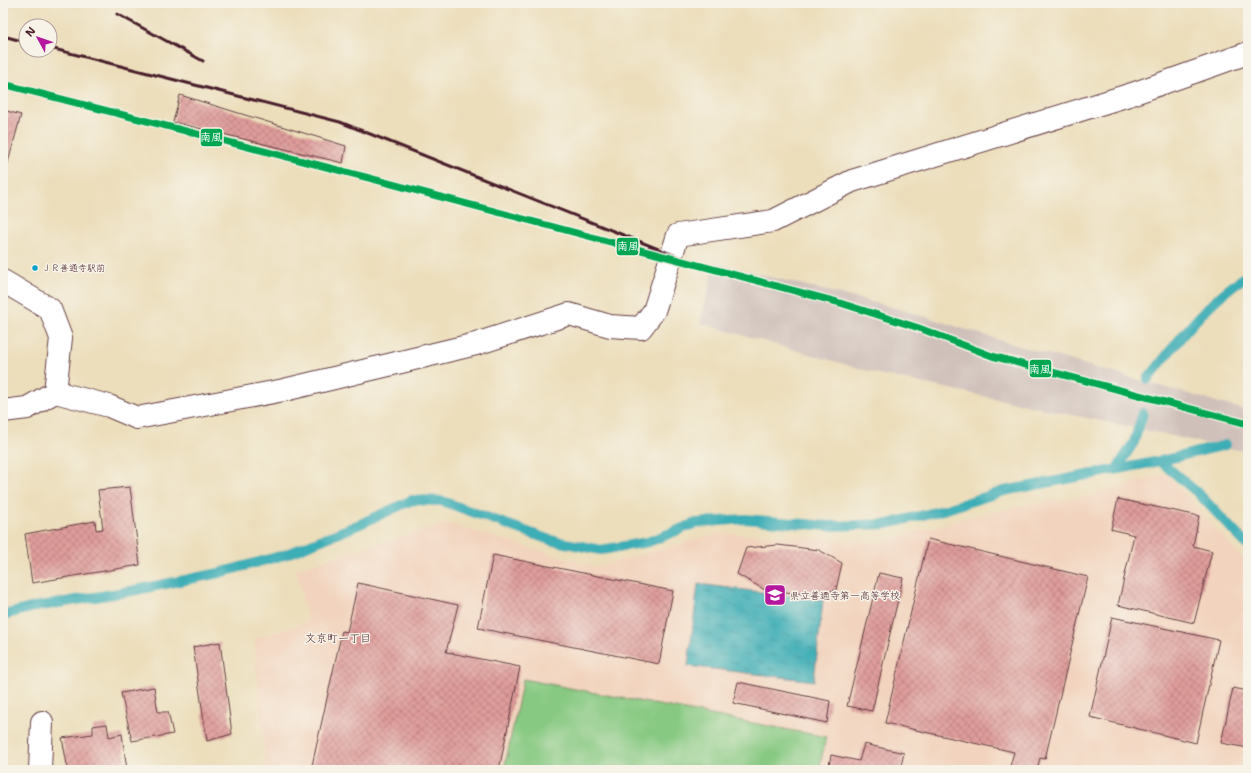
<svg xmlns="http://www.w3.org/2000/svg" width="1251" height="773" font-family="'Shantell Sans','Klee One',sans-serif">
<defs>
<pattern id="water-ripples" width="26" height="14" patternUnits="userSpaceOnUse"><rect width="26" height="14" fill="#3cadb6"/><path d="M2 4q2-2 4 0t4 0M15 11q2-2 4 0t4 0" fill="none" stroke="#348c94"/></pattern>
<pattern id="building-cross-hatch" width="8" height="8" patternUnits="userSpaceOnUse"><rect width="8" height="8" fill="#df9d9b"/><path d="M0 0l8 8M0 8l8-8" fill="none" stroke="#b77f7f"/></pattern>
</defs>
<rect width="100%" height="100%" fill="#f7f3e8"/>
<filter id="ink" filterUnits="userSpaceOnUse"><feTurbulence type="fractalNoise" baseFrequency=".025" numOctaves="2"/><feDisplacementMap in="SourceGraphic" scale="8" xChannelSelector="R" yChannelSelector="G"/><feConvolveMatrix kernelMatrix="1 2 1 2 8 2 1 2 1" color-interpolation-filters="sRGB"/></filter>
<filter id="wash" filterUnits="userSpaceOnUse"><feTurbulence type="fractalNoise" baseFrequency=".012" numOctaves="4" result="noise"/><feDisplacementMap in="SourceGraphic" scale="16" xChannelSelector="R" yChannelSelector="G"/><feGaussianBlur stdDeviation="0.9" result="paint"/><feColorMatrix in="noise" values="0 0 0 0 0 0 0 0 0 0 0 0 0 0 0 0 0 1.4 0 .05"/><feComposite in="paint" operator="in"/></filter>
<g filter="url(#wash)">
<rect width="100%" height="100%" fill="#ecdebb"/>
<path fill="#f2d4be" d="M1166,473L1248,564V770H266L254,639L308,622L296,569L446,523L596,567L719,533L881,542L973,516L1024,505L1089,496Z"/>
<path fill="#cfc0ba" d="M715,263L900,309L1016,345L1248,411V452L879,374L700,323Z"/>
<path fill="#87c982" stroke="#687456" d="M523,679L826,737L819,770H504Z"/>
<path fill="url(#water-ripples)" stroke="#436670" d="M698,584L823,600L814,681L688,666Z"/>
<g fill="none" stroke-linecap="round" stroke-linejoin="round">
<path stroke="#3cadb6" stroke-width="10" d="M1148,379C1178,341 1207,301 1248,275
M1160,461L1199,494L1248,546
M1116,470L1134,442L1143,413
M3,615L35,607L131,591L219,573L284,555L358,525L412,500L442,501L550,540L601,550L648,542L696,523L745,519L829,526L887,524L943,510L1004,491L1160,461L1226,445"/>
</g>
<g id="blocks">
<path fill="url(#building-cross-hatch)" d="M180,95L346,146L343,163L173,122Z
M3,110L21,115L4,177H3Z
M130,487L140,565L32,583L25,534L95,521L96,530L103,529L98,490Z
M1118,499L1199,516L1193,546L1212,551L1194,623L1118,605L1134,535L1111,529Z
M928,539L1088,577L1045,759L1040,758L1037,770H1009L1014,752L885,723Z
M778,545L819,550L842,563L836,590L805,594L765,590L737,574L746,548Z
M493,555L673,591L659,664L478,628Z
M879,573L903,578L872,711L847,706Z
M358,583L458,605L446,652L520,667L499,770H311L342,631L347,632Z
M1112,617L1219,640L1196,743L1090,717Z
M220,642L232,734L207,741L193,647Z
M738,682L830,701L827,723L733,703Z
M154,687L158,712H168L173,734L132,741L121,693Z
M1233,688L1248,691V748L1221,743Z
M107,724L109,737L122,734L127,770H68L62,738L93,734V726Z
M864,744L904,753L900,770H828L831,755L859,761Z"/>
</g>
</g>
<g filter="url(#ink)">
<use href="#blocks" fill-opacity="0" stroke="#623c41" stroke-width="1"/>
<g fill="none" stroke-linecap="round" stroke-linejoin="round">
<g stroke="#623c41" stroke-width="24">
<path id="street" d="M3,281L50,309L61,338L55,392L27,408L3,411
M55,392L109,406L137,418L284,390L476,344L569,314L610,326L641,328L654,311L678,235L773,221L852,181L1132,94L1248,53
M40,770L42,722"/>
</g>
<use href="#street" stroke="#fff" stroke-width="22"/>
<path stroke="#4a1f2b" stroke-width="3" d="M117,14L203,61
M3,36L26,42
M50,48L340,122L671,254L714,269"/>
<g stroke="#f7f3e8" stroke-width="10">
<path id="rail-1" d="M3,84L369,178L837,302L919,328L992,356L1248,424"/>
</g>
<use href="#rail-1" stroke="#00a651" stroke-width="7"/>
</g>
</g>
<defs>
<g id="school-square" transform="scale(1.15)"><rect x="-9" y="-9" width="18" height="18" rx="4" fill="#b5179e" stroke="#f7f3e8"/><path d="M0-5L7-2L0 1L-7-2ZM-4 1L0 2.5L4 1V4Q0 6-4 4Z" fill="#fff"/></g>
</defs>
<g fill-rule="evenodd">
<use href="#school-square" x="775" y="595"/>
</g>
<circle fill="#04a2c6" stroke="#f7f3e8" stroke-width="1.5" cx="35" cy="268" r="3.5"/>
<g text-anchor="middle" dominant-baseline="central" stroke-width="3" stroke-linejoin="round" paint-order="stroke">
<g font-size="9" fill="#4a1f2b" stroke="#f7f3e8" text-anchor="start">
<text x="42" y="268">ＪＲ善通寺駅前</text>
</g>
<g font-size="10" fill="#4a1f2b" stroke="#f7f3e8" text-anchor="start">
<text x="790" y="595">県立善通寺第一高等学校</text>
</g>
<g font-size="11" fill="#4a1f2b" stroke="#f7f3e8">
<text x="338" y="638">文京町一丁目</text>
</g>
</g>
<g stroke="#f7f3e8" stroke-width="1.5">
<rect x="200" y="128" width="23" height="19" rx="4" fill="#00a651"/>
<rect x="616" y="237" width="23" height="19" rx="4" fill="#00a651"/>
<rect x="1029" y="359" width="23" height="19" rx="4" fill="#00a651"/>
</g>
<g font-size="11" text-anchor="middle" font-weight="bold" fill="#fff">
<text x="211" y="141">南風</text>
<text x="628" y="250">南風</text>
<text x="1040" y="373">南風</text>
</g>
<rect width="1251" height="773" fill="none" stroke="#f7f3e8" stroke-width="16"/>
<g transform="translate(38 38) rotate(310)"><circle r="19" fill="#f7f3e8" stroke="#b29e9c"/>
<path d="M0-3L7 15L0 10L-7 15Z" fill="#b5179e"/>
<text y="-6" font-size="11" font-weight="bold" text-anchor="middle" fill="#4a1f2b">N</text>
</g>
</svg>
